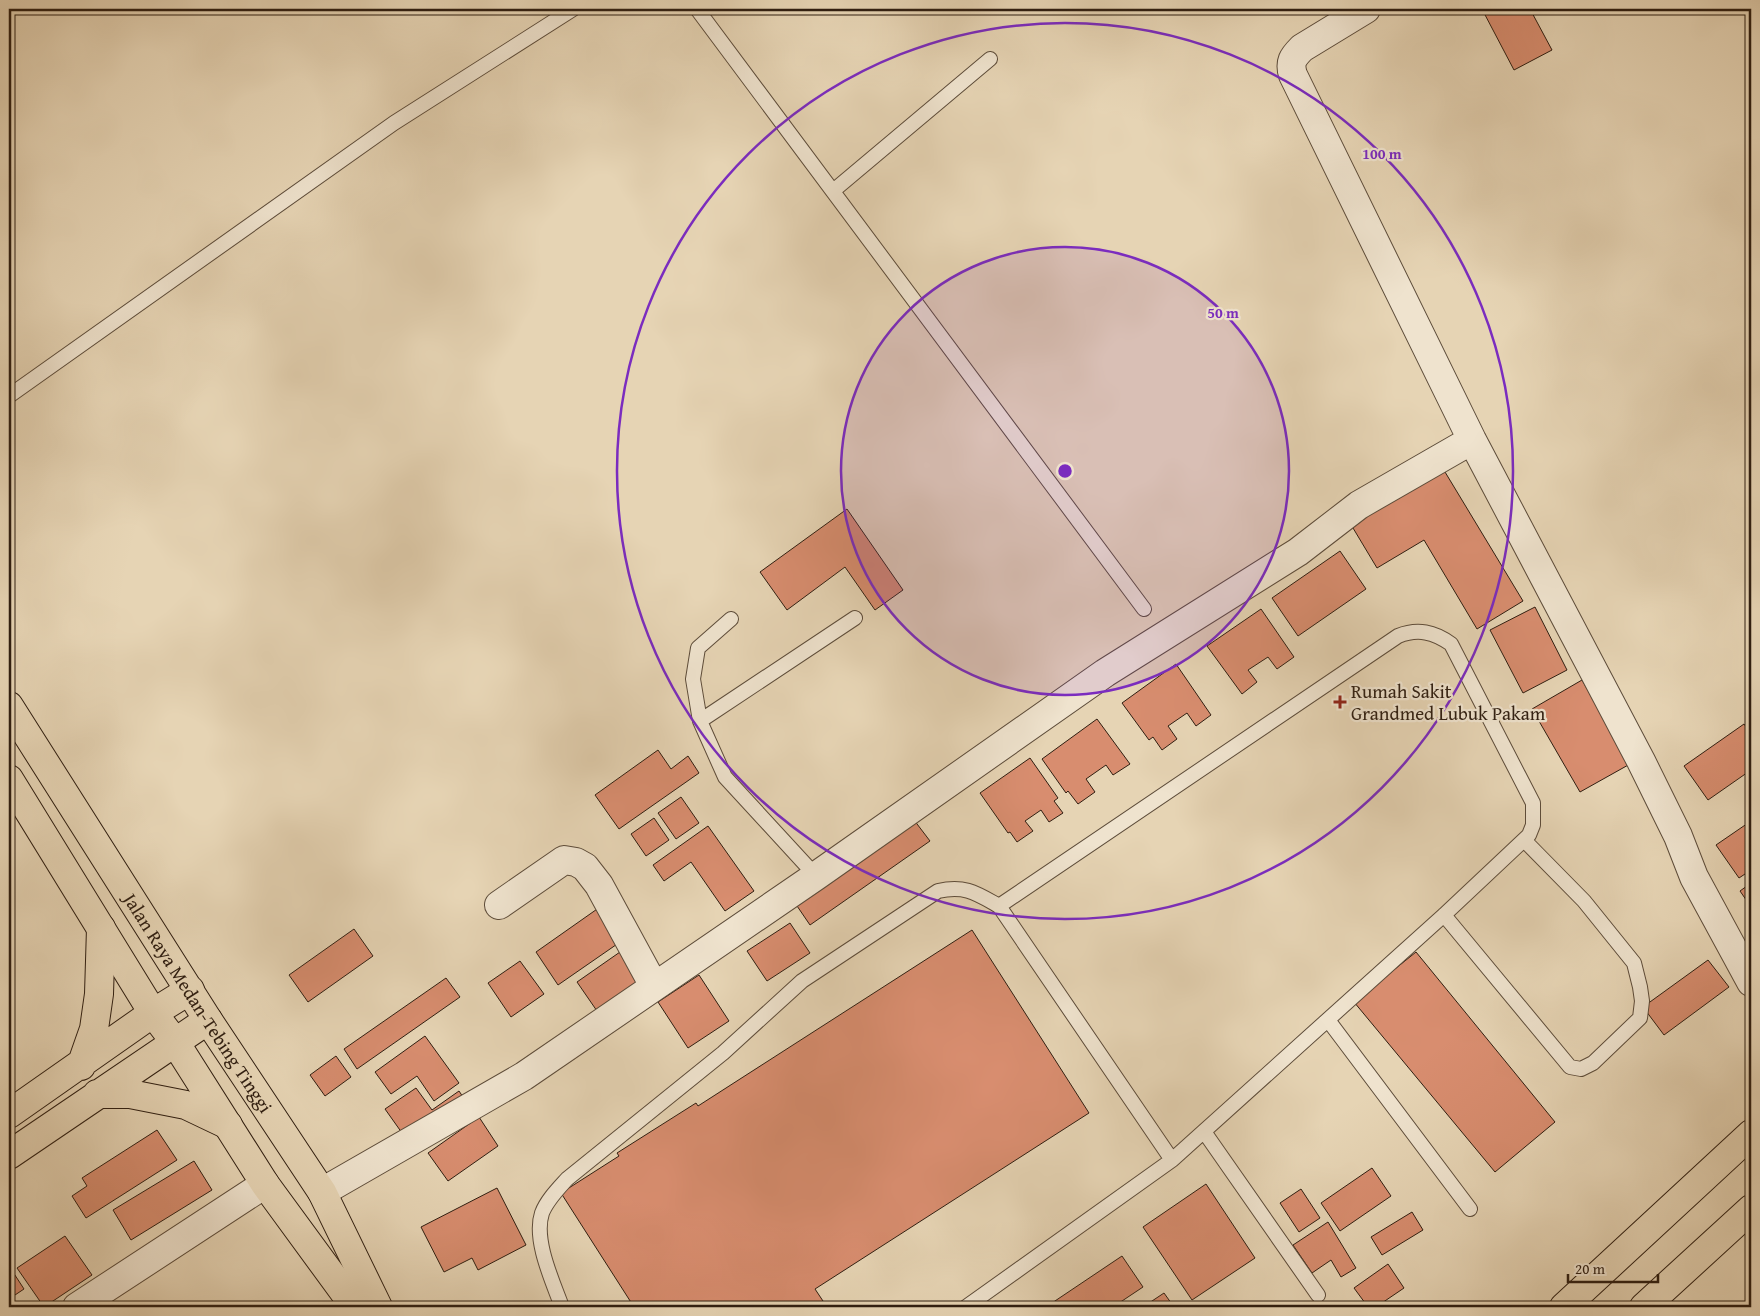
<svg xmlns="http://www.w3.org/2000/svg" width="1760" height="1316" font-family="'Gentium Book Plus',serif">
<rect width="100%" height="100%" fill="#e6d4b4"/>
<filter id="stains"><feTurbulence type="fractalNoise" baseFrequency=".004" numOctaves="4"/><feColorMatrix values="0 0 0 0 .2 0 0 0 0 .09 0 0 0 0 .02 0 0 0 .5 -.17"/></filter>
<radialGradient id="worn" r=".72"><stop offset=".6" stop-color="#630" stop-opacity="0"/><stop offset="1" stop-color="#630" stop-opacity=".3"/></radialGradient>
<path fill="#d88d6f" stroke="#2f1e11" d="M1488,9H1530L1552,50L1514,70L1483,11Z
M1442,467L1523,601L1477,629L1424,540L1377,568L1350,523Z
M847,509L903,590L875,610L845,567L787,610L760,572Z
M1340,551L1366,589L1298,636L1272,598Z
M1535,607L1567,670L1523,693L1490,630Z
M1261,609L1294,657L1277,669L1268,657L1248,670L1257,682L1242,694L1207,646Z
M1176,664L1211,715L1196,726L1187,713L1168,726L1177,739L1162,750L1153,737L1149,740L1122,703Z
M1582,680L1630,764L1580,792L1532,709Z
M1097,719L1130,764L1113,775L1106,765L1086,779L1095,792L1078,804L1068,791L1066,793L1042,759Z
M1744,724L1751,734V770L1708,800L1684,766Z
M658,750L671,769L688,756L699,773L619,829L595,795Z
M1030,758L1058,798L1054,801L1063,813L1049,822L1041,810L1025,821L1033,831L1017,842L1010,832L1008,833L980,793Z
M681,797L699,823L676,839L658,813Z
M654,818L669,840L646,856L631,834Z
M914,820L930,841L810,925L795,903Z
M1751,821V870L1739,878L1716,845Z
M708,826L754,891L725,911L691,862L664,881L653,865Z
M1751,883V907L1740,891Z
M600,907L623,940L558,985L536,952Z
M790,923L810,953L767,981L747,951Z
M354,929L373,956L308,1002L289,975Z
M972,930L1089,1113L815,1289L827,1307H634L561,1193L619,1156L617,1153L696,1103L698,1106Z
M620,952L640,981L597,1011L577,982Z
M1416,952L1555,1122L1495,1172L1354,1002Z
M1708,960L1729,987L1664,1035L1643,1007Z
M520,961L544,994L511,1017L488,983Z
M699,975L729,1021L688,1048L658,1002Z
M446,978L460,997L357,1069L344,1049Z
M425,1036L459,1083L434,1101L417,1076L391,1094L375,1072Z
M336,1056L351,1077L325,1096L310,1075Z
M416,1088L432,1110L459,1091L465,1100L407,1140L385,1109Z
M479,1117L498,1146L448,1181L428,1153Z
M157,1130L177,1160L86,1218L72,1196L87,1186L82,1178Z
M194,1161L212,1190L131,1240L113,1210Z
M1372,1168L1391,1196L1340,1231L1321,1203Z
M1206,1184L1255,1258L1192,1300L1143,1227Z
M497,1188L526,1245L478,1270L472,1258L444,1272L421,1227Z
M1301,1189L1320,1218L1299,1232L1280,1203Z
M1412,1212L1423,1230L1382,1255L1371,1237Z
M1328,1222L1356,1268L1341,1277L1331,1260L1312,1273L1293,1245Z
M65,1236L92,1275L44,1307L17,1268Z
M1122,1256L1143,1287L1113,1307H1046Z
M1388,1264L1404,1288L1376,1307H1368L1354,1288Z
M11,1269L24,1289L9,1299V1271Z
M1164,1293L1174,1307H1143Z"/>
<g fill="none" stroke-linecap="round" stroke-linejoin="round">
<g stroke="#5d4c3a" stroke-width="16">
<path id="service" d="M697,9L1144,609
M833,191L990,59
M9,396L394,123L573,9
M731,619L698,648L693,679L700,721L725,777L816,876
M700,721L855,618
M999,906L1172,1160
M1444,915L1570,1067L1581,1069L1593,1063L1640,1018L1642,1001L1640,987L1634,963L1584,901L1524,840
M1328,1020L1470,1209
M1205,1133L1318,1295
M562,1307C553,1282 533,1240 542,1213C547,1200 558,1189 567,1179L723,1053L802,981L938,891C965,885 976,893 999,906L1398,636C1418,628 1434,632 1451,644L1533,803V825L1529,835L1444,915L1172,1160L966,1307"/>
</g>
<g stroke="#5d4c3a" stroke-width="30">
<path id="minor" d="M1366,9L1302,48C1293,57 1289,62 1293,75L1472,440L1641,761L1678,836L1694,877L1751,982
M499,905L564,860L576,862L585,867L599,885L654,986
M322,1192L524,1076L816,876L1105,673L1298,552L1359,505L1472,440
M77,1307L265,1184"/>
</g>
<g stroke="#2f1e11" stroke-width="30">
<g id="trunk">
<path id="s1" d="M9,706L208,1020L322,1192L378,1307"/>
<path d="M9,779L153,1013L175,1042L265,1184L355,1307"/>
</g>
</g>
<g stroke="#2f1e11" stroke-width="30">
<path id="motorway" d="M81,1066L94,1029L99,994L101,928
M97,1094H130L186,1105L228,1125
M9,1114L153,1013L190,990
M9,1155L208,1020
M1564,1307L1751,1134
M1644,1307L1751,1209"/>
</g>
<use href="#service" stroke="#efe3ce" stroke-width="14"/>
<use href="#minor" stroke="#efe3ce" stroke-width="28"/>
<use href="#trunk" stroke="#e6d4b4" stroke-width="28"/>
<use href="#motorway" stroke="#e6d4b4" stroke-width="28"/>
</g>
<circle cx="1065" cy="471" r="224" fill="#7b2cbf" fill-opacity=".12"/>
<g fill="none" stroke="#7b2cbf" stroke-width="2.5">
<circle cx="1065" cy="471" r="224"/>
<circle cx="1065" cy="471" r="448"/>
</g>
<path fill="#8f2418" stroke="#efe3ce" stroke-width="2" d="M1337.5 694.5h5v5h5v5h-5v5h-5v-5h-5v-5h5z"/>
<g text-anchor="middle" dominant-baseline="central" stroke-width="4.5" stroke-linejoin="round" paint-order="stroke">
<g font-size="19" fill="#2f1e11" stroke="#efe3ce" text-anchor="start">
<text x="1351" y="691">Rumah Sakit<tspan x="1351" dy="22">Grandmed Lubuk Pakam</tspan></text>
</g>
<g font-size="19" fill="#2f1e11" stroke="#efe3ce">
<text stroke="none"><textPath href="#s1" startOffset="352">Jalan Raya Medan-Tebing Tinggi</textPath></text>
</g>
</g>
<circle cx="1065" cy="471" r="8" fill="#7b2cbf" stroke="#efe3ce" stroke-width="2.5"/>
<g font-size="15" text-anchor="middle" font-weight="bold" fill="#7b2cbf" stroke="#efe3ce" stroke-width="4.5" stroke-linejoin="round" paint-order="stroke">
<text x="1382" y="159">100 m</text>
<text x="1223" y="318">50 m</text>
</g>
<rect width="1760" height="1316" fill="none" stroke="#e6d4b4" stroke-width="30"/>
<rect x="10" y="10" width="1740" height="1296" fill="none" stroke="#2f1e11" stroke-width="2.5"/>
<rect x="15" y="15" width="1730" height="1286" fill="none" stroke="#2f1e11"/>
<path d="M1568 1274v8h90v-8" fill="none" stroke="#2f1e11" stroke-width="2.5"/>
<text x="1575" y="1274" font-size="15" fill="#2f1e11" stroke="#efe3ce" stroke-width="4" paint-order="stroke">20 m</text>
<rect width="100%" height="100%" filter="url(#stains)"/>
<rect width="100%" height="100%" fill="url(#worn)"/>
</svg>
